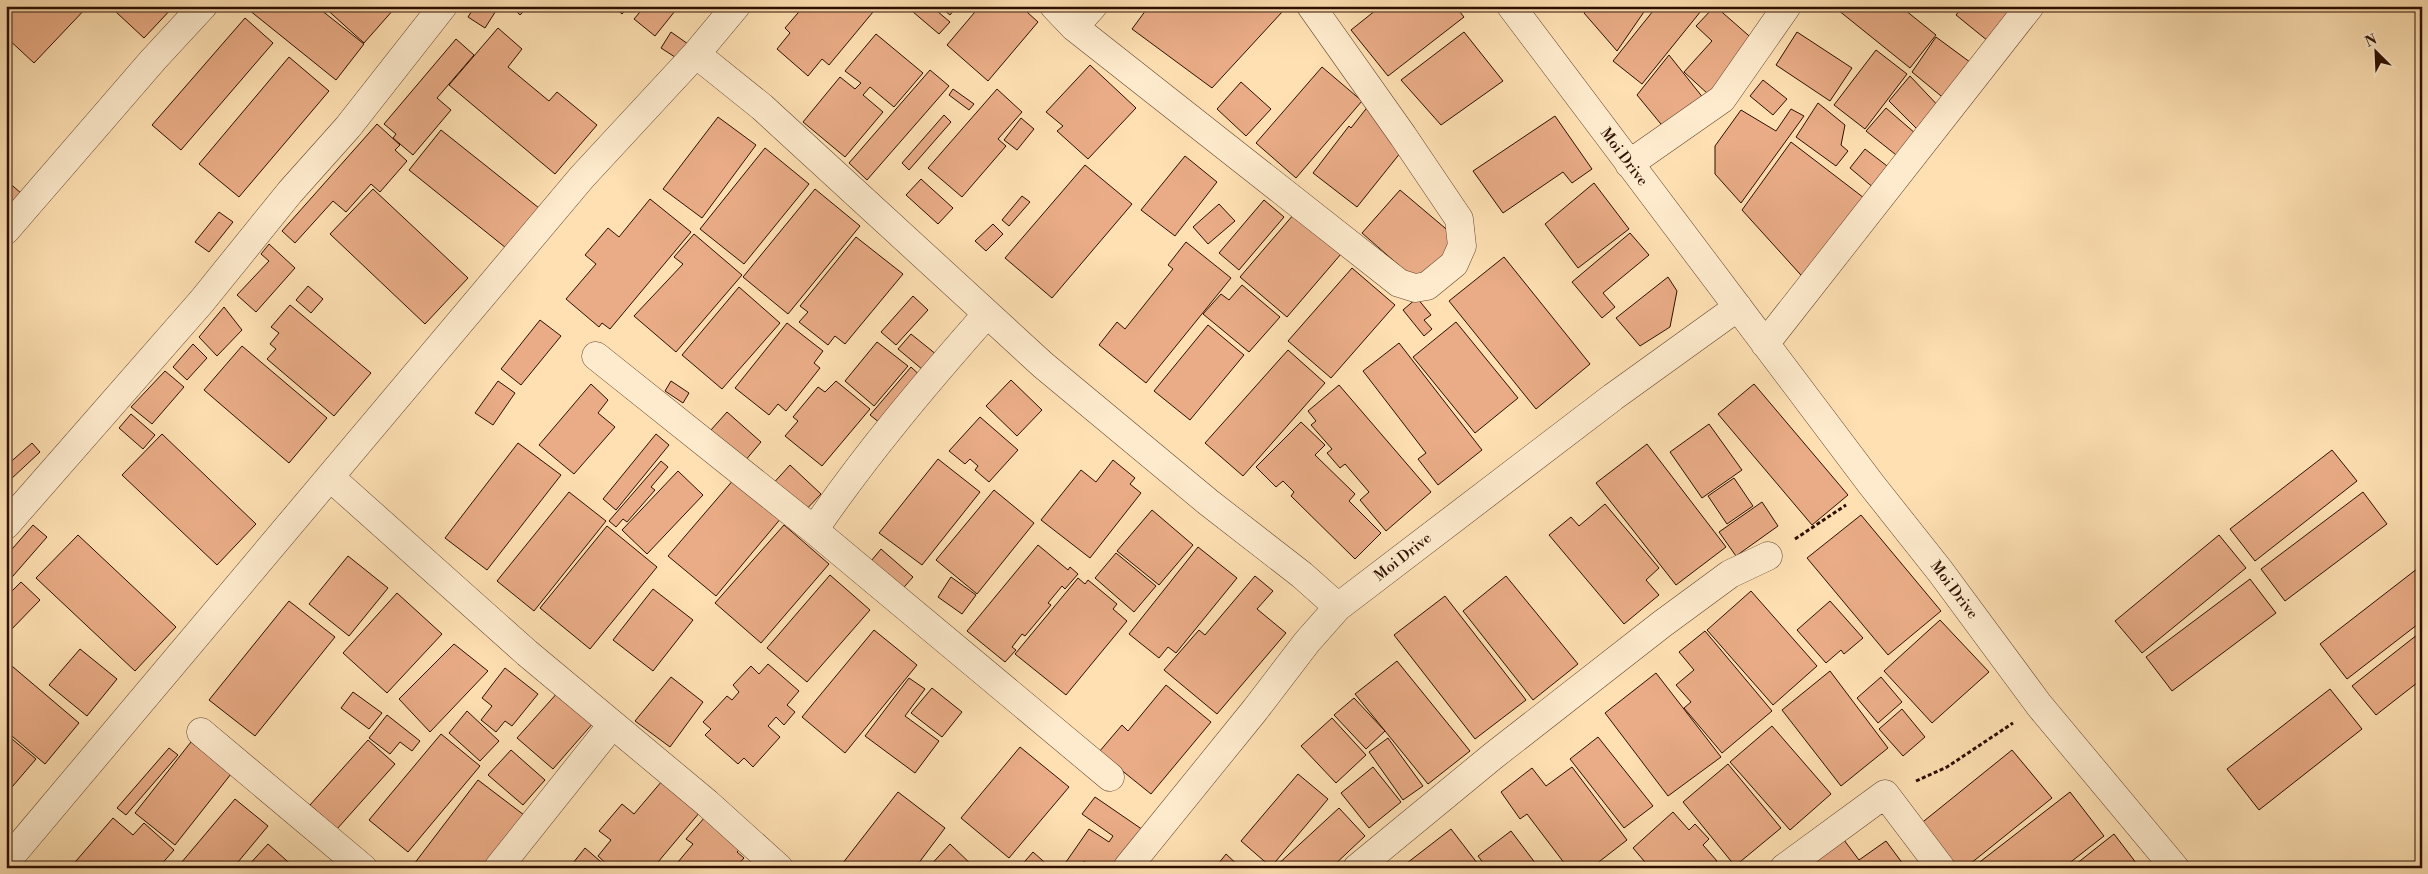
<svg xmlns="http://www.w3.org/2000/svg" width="2428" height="874" font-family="'Libre Bodoni',serif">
<rect width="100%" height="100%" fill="#fee0b2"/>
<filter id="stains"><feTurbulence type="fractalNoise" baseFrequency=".004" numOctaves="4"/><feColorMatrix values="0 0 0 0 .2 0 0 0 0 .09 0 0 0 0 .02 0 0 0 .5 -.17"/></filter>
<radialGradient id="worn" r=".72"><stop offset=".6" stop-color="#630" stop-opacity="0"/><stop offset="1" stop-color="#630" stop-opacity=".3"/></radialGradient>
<path fill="#e9ac86" stroke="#2d0f00" d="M6,6H88L34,63L6,37Z
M121,6H174L144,38L116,12Z
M252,6H316L364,44L336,80L249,10Z
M323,6H391L394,9L364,43Z
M475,6H499L485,28L468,17Z
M511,6H529L520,15Z
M613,6H630L622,14Z
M645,6H679L655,36L634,19Z
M804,6H878L829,65L822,59L808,76L777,49L790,33L785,28Z
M906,6H931L950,22L939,34Z
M939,6H957L950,15Z
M980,6H1031L1027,12L1038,22L988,81L947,45Z
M1149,6H1280L1283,11L1212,88L1132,29Z
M1381,6H1455L1464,17L1388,76L1351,30Z
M1589,6H1648L1617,51L1584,13Z
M1657,6H1705L1642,84L1613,61Z
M1715,6L1756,42L1708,94L1684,72L1712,41L1696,26Z
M1833,6H1900L1936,35L1910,68Z
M1963,6H2016L1988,41L1956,15Z
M245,18L273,43L181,150L152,125Z
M498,28L522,49L508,67L549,101L557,92L597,125L555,174L449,85Z
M671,32L688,44L678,59L661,48Z
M1464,32L1503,81L1441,125L1401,80Z
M1797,32L1852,68L1830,101L1776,65Z
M876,34L923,73L894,107L870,87L863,95L883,112L845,157L803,122L840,77L855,89L861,83L845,71Z
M1936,37L1978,68L1952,105L1912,72Z
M456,39L474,55L437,98L451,110L413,155L393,138L396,134L384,124Z
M1876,50L1907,74L1865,129L1834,105Z
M1669,55L1704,99L1665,129L1637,95Z
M289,57L329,91L239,197L199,164Z
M1090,65L1136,108L1088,159L1057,131L1063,126L1046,112Z
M1322,67L1362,101L1296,178L1256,143Z
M930,70L949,86L867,180L849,163Z
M1910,76L1944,112L1925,137L1889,101Z
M1763,80L1787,99L1773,115L1750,96Z
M1241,82L1271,109L1246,136L1217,109Z
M953,89L974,104L969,110L949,95Z
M997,89L1022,112L998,139L1006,146L962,197L928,168Z
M1818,103L1845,125L1841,145L1848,151L1836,166L1796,137Z
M1369,105L1405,147L1357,207L1313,173L1349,126L1351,128Z
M1886,108L1923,140L1905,162L1866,131Z
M1791,109L1804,116L1741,203L1715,174V146L1741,110L1776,131Z
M944,115L951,122L909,170L902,163Z
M1555,116L1592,169L1572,183L1563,172L1503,213L1473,171Z
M718,117L756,145L702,218L663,189Z
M1021,118L1034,129L1017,150L1004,140Z
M377,124L400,145L395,150L407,161L380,192L371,184L346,212L333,201L295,243L282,231Z
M441,130L539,208L506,248L409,170Z
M1791,142L1868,201L1809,284L1742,210Z
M765,148L809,184L744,264L700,229Z
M1865,149L1891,169L1875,189L1850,168Z
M1185,156L1217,182L1175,236L1141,210Z
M1085,165L1132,204L1052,298L1005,258Z
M921,179L953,208L938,224L906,195Z
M6,180L22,194L6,209Z
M1594,183L1629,229L1578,268L1545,224Z
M373,189L468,278L425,324L330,234Z
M815,189L860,226L788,314L743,277Z
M1400,190L1458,239L1419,283L1362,233Z
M1022,196L1030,202L1009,226L1002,220Z
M650,199L691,232L610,329L602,323L599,327L566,299L596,264L585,255L608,228L619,237Z
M1264,200L1284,217L1239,270L1219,253Z
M1219,204L1235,221L1208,244L1193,227Z
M219,212L233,222L209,252L195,242Z
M1294,214L1341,254L1287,317L1240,277Z
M993,224L1003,234L986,251L975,241Z
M1630,233L1649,255L1603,293L1615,307L1602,318L1572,282Z
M694,234L742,275L676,352L634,316L683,264L674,257Z
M856,237L903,274L845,344L835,336L828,345L799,322L808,312L800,306Z
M1186,242L1231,278L1146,383L1099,345L1117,322L1125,329L1173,269L1168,265Z
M269,244L295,268L256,312L237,295L269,261L261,254Z
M1504,257L1590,364L1536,409L1449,301Z
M1352,268L1395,305L1331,378L1288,341Z
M1668,277L1677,291L1670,327L1640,346L1616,318Z
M1242,285L1280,317L1249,352L1203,314L1221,294L1229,300Z
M308,286L323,299L311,313L296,300Z
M739,287L780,323L722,389L682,355Z
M913,296L928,310L896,345L881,332Z
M1417,298L1431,315L1424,320L1432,329L1424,336L1403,310Z
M290,305L371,373L334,416L267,359L276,349L270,344L279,333L271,327Z
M224,307L242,330L217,356L199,337Z
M540,320L561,336L521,385L501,369Z
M1456,322L1518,398L1475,433L1413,357Z
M787,323L823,351L814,363L820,368L786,411L778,404L769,415L735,388Z
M1208,325L1244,355L1190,420L1154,391Z
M911,334L937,355L929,375L898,349Z
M877,342L908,366L874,406L845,381Z
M1399,343L1482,450L1438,485L1418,459L1426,453L1363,371Z
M193,344L207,358L187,380L173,367Z
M242,346L327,418L289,463L204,390Z
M1288,350L1325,383L1243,476L1205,443Z
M911,367L925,380L885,427L870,415Z
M165,371L184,387L152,424L131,407Z
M1011,380L1042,410L1017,436L986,406Z
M498,381L515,393L493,425L475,413Z
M671,381L689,393L683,403L665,391Z
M836,381L870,409L822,466L785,436L798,421L793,417L818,387L825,392Z
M591,384L608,400L598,413L615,427L574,474L539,445Z
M1754,384L1848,495L1812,525L1718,414Z
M1339,385L1431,492L1386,531L1360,500L1369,492L1345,464L1340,468L1327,453L1332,449L1311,425L1316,421L1308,411Z
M727,412L761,442L744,462L710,431Z
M131,414L155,435L143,449L119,428Z
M980,417L1018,450L989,482L975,470L978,466L970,459L965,464L949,451Z
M1301,422L1325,445L1315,455L1355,494L1349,501L1381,533L1355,559L1291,496L1294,492L1283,481L1276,487L1256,467Z
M1709,424L1742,470L1702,498L1670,452Z
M162,434L256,524L217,565L122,475Z
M656,434L669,445L616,510L603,499Z
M32,443L40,452L10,480L6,476V466Z
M518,443L561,475L487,570L445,538Z
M1647,444L1726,547L1676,585L1596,483Z
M2332,450L2357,481L2255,561L2230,529Z
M938,459L980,492L922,565L879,533Z
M1113,460L1135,478L1130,484L1141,493L1090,558L1041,520L1081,470L1096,482Z
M661,461L668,467L651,487L655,490L627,522L623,519L616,527L609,521Z
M790,465L821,494L801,515L770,487Z
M678,471L703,495L647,554L622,530Z
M735,478L782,517L716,596L668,556Z
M1734,478L1753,506L1727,524L1708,496Z
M994,490L1034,523L977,594L936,560Z
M569,492L606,521L534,611L497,581Z
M2363,492L2387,524L2285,601L2261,569Z
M1762,502L1778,526L1736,556L1719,532Z
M1605,504L1659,568L1646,580L1659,595L1624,624L1549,535L1571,517L1579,526Z
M1152,510L1193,545L1159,585L1117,551Z
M1861,515L1941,611L1888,655L1807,558Z
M33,525L47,537L6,584V556Z
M784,525L829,564L761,643L715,603Z
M607,526L657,567L590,649L540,608Z
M78,535L176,627L135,671L36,578Z
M2219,535L2246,568L2142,653L2115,621Z
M1038,545L1068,570L1070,567L1078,574L1065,589L1062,586L1048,603L1051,605L1025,636L1022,634L1012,647L1016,650L1005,662L967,631Z
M1198,547L1237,578L1176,653L1168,647L1159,658L1129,634Z
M881,549L913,577L898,594L866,567Z
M1116,553L1156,586L1134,612L1095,578Z
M348,556L388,588L349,636L309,604Z
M2422,565V621L2347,679L2320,644Z
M830,575L870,610L807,682L767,648Z
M1255,576L1273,591L1257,609L1286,633L1217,714L1164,670L1199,630L1205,635Z
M1506,576L1578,664L1533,700L1463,611Z
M951,577L976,595L962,614L938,597Z
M1078,578L1085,584L1088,580L1117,604L1113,609L1127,621L1066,695L1015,654Z
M2250,579L2276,613L2172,691L2146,657Z
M21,582L40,600L6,635V597Z
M653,589L693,620L653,671L613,640Z
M1751,591L1817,666L1773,705L1707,630Z
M397,593L442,634L387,693L343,653Z
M1445,596L1526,700L1475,739L1394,635Z
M289,601L335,637L255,736L209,700Z
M1830,601L1863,638L1844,654L1841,650L1826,663L1797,630Z
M1940,620L1989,672L1932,723L1884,671Z
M874,630L917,665L845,753L802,717Z
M1705,631L1772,711L1722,753L1684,708L1691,702L1676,685L1694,670L1679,652Z
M2422,631V679L2376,715L2352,686Z
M454,644L488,671L430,732L399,699Z
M80,649L117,679L87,716L49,685Z
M6,661L79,723L45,764L6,731Z
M1397,661L1470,751L1428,784L1355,694Z
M768,664L799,691L787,705L795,712L784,725L776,717L768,726L780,737L753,767L744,758L738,764L705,735L711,729L703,722L727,696L732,700L739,692L733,685L751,666L759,674Z
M505,668L538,694L512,726L505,721L496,732L481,720L492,706L482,698Z
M1830,671L1888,748L1841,786L1782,710Z
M1656,673L1721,757L1668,796L1605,713Z
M671,677L703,702L670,747L635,721Z
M1881,677L1902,702L1878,723L1857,698Z
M909,678L925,689L905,716L939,741L915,773L865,736Z
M1166,685L1211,722L1151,794L1099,752L1122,725L1128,731Z
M932,688L962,712L942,737L911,713Z
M2330,689L2362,729L2259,810L2227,769Z
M559,691L594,722L553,769L517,738Z
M353,692L382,713L369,729L341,708Z
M1354,698L1385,731L1366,749L1334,715Z
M1902,709L1925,737L1903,756L1879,729Z
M467,711L499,741L480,761L449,733Z
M387,715L420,741L412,751L400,742L390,754L369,738Z
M1332,718L1366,755L1336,783L1301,746Z
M1772,726L1831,794L1790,830L1730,762Z
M6,734L36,759L6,794Z
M441,734L480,766L408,852L369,820Z
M1598,737L1653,806L1624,828L1570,759Z
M1388,738L1423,786L1403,800L1369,752Z
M368,740L395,764L337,829L310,805Z
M191,742L231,774L175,845L135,813Z
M1020,747L1069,787L1009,858L961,818Z
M169,748L178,755L126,815L117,808Z
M511,750L545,780L523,805L488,775Z
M2012,750L2052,798L1965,868H1953L1919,825Z
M1728,764L1781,828L1735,866L1683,802Z
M1373,767L1401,802L1369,828L1341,793Z
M1572,767L1627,840L1591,868H1568L1527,814L1520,819L1501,792L1532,768L1546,786Z
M1298,774L1328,799L1271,867L1241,841Z
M478,780L524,815L484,868H418L414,864Z
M662,781L700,812L653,868H611L598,856L611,840L599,831L622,804L634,814Z
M898,792L945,828L915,868H839Z
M2070,792L2104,836L2063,868H1972Z
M1095,797L1146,832L1121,868H1093L1084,861L1079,868H1074L1066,862L1089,829L1109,842L1113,836L1082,814Z
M235,799L268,826L233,868H188L181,863Z
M1339,808L1365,836L1331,868L1275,867Z
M1673,812L1689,830L1695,824L1709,839L1703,845L1717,861L1709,868H1650L1633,848Z
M705,817L741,848L737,852L744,858L735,868H673L693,844L686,839Z
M113,818L133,835L144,823L174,850L158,868H70Z
M1451,829L1481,868H1411L1407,863Z
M1511,831L1539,868H1487L1478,856Z
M2114,834L2140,868H2071Z
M1844,840L1859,860L1886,841L1906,868H1820L1815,861Z
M268,844L295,868H246Z
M950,844L975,868H928Z
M585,848L608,868H569Z
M1033,852L1051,868H1019Z
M1226,854L1241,868H1215Z"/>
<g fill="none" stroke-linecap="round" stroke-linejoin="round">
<g stroke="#61432c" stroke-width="29">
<path id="minor" d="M1054,6L1074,27L1399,283L1415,288L1427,286L1454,264L1462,246L1459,219L1403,136L1311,6
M1511,6L1871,484L1940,571L2039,705L2175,868
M1074,27L1093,6
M696,54L762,107L1043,365L1208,502L1302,575L1338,607
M1629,164L1722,99L1787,6
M6,230L153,60L203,6
M1765,344L2030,6
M596,356L814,530L1110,777
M331,478L527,653L707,803L779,868
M6,525L202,301L290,192L348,127L443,6
M814,530C866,454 925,384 986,315
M201,732L363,868
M6,862L582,177L696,54L736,6
M498,868L612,725
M1127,868L1255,710L1307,642L1338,607L1613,397L1738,307
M1357,868L1493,756L1662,624L1730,574L1768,556
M1784,868L1885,794L1941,868"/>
</g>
<path stroke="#2d0f00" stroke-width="3" stroke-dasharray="4 2.5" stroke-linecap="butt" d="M1795,539L1846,505
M1916,781L1947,767L2013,723"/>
<use href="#minor" stroke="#feebcd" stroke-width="28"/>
</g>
<g text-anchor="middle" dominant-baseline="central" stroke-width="4" stroke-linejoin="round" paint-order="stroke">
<g font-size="15" fill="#2d0f00" stroke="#feebcd">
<text transform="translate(1624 157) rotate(53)">Moi Drive</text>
<text transform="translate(1403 557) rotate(-38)">Moi Drive</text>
<text transform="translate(1954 590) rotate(53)">Moi Drive</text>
</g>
</g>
<rect width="2428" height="874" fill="none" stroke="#fee0b2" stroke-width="25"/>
<rect x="8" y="8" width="2413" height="859" fill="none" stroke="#2d0f00" stroke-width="2.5"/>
<rect x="12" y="12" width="2403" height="849" fill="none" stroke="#2d0f00"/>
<g transform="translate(2376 52) rotate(336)" stroke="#feebcd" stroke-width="4" paint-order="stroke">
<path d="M0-4L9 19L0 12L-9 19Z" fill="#2d0f00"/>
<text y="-8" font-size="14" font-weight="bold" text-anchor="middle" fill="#2d0f00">N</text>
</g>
<rect width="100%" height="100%" filter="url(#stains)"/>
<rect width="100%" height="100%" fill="url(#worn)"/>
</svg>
